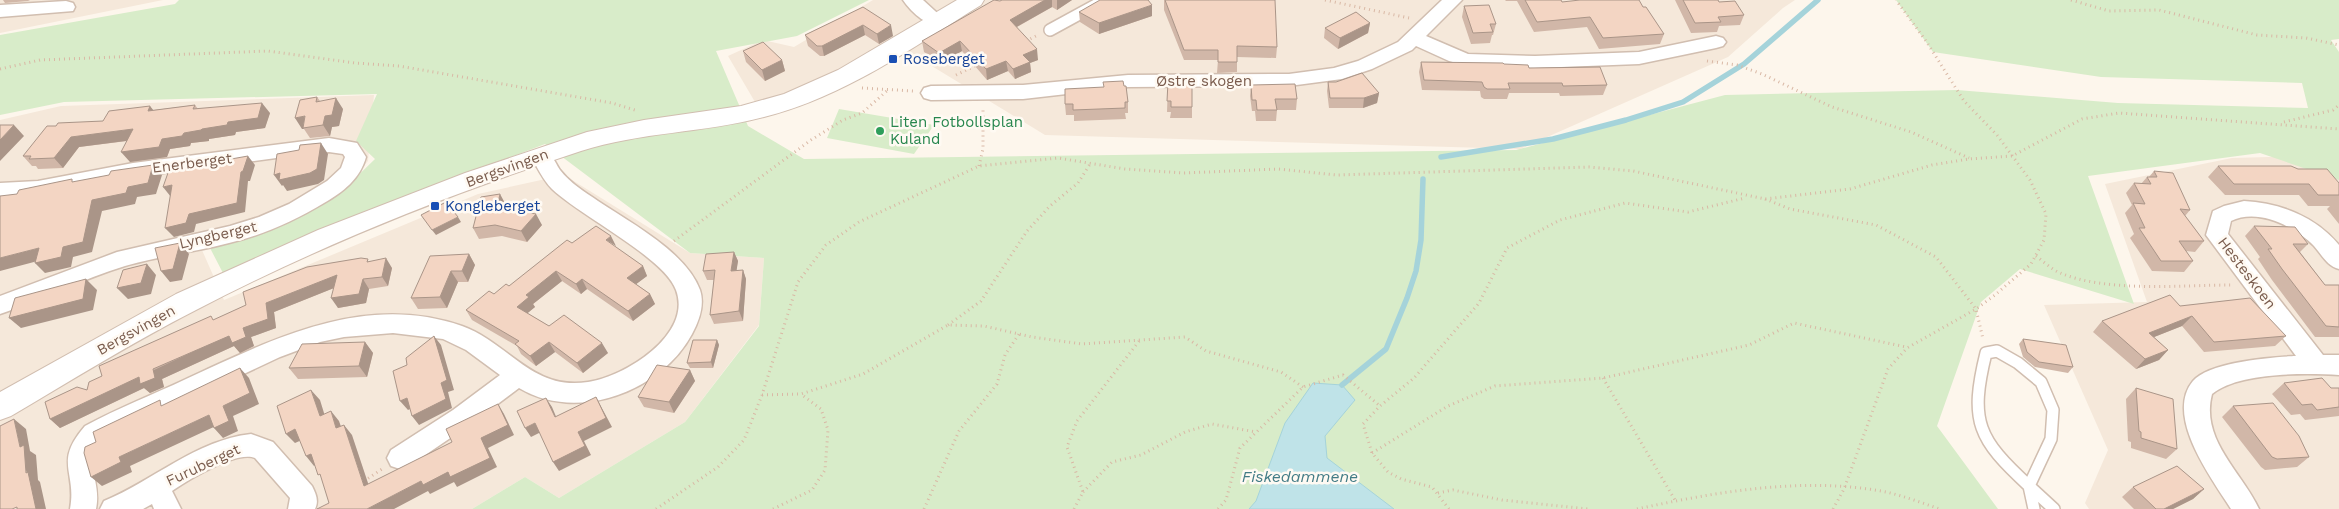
<svg xmlns="http://www.w3.org/2000/svg" width="2339" height="509" font-family="'Work Sans',sans-serif">
<rect width="100%" height="100%" fill="#fdf6ec"/>
<path fill="#f5e8da" d="M0,0H163L0,33Z
M873,0H1795L1783,8L1728,57L1520,149L1045,135L889,40L806,88L755,102L728,56L763,40L794,47Z
M374,95L368,161L352,179L272,219L198,241L224,300L478,194L564,175L690,253L764,258L759,325L685,422L559,498L525,477L472,509H0V120L61,106Z
M2339,155V509H2089L2085,503L2108,450L2044,305L2147,302L2105,184L2232,158Z"/>
<path fill="#d8ecc9" d="M179,0H869L797,36L716,51L748,126L804,159L1516,150L1725,95L1957,90L2118,103L2308,108L2302,83L2101,77L1933,52L1896,0H2339V39L2331,40L2339,52V180L2260,153L2088,176L2134,304L2020,269L1981,302L1937,426L1998,509H472L525,477L559,498L685,422L759,326L764,258L690,253L545,144L397,201L224,275L210,248L284,225L341,192L375,159L356,141L377,94L64,102L0,115V35L175,4Z
M839,109L934,125L914,154L827,138Z"/>
<path fill="#bfe3e8" stroke="#a5d3da" d="M1313,383L1342,385L1355,400L1325,436L1327,458L1394,509H1249L1256,501L1285,423Z"/>
<g fill="none" stroke-linecap="round" stroke-linejoin="round">
<path stroke="#a5d3da" stroke-width="5.5" d="M1441,157L1553,139L1626,120L1683,102L1744,64L1818,0
M1342,385L1386,349L1407,298L1416,271L1421,240L1423,179"/>
<g stroke="#d1beb0" stroke-width="14">
<path id="service" d="M1050,30L1105,0
M1997,351L2018,363L2041,382L2053,410L2051,439L2029,486C1978,439 1969,422 1986,353Z
M2029,486L2054,509
M2029,486L2034,509"/>
</g>
<g stroke="#d1beb0" stroke-width="3">
<path id="minor" d="M903,0H923L946,21L944,25C929,29 911,12 903,0Z
M1442,0H1462L1426,36L1468,54L1535,56L1639,52L1716,36L1723,38L1726,42L1723,46L1716,48L1639,64L1535,68L1468,66L1449,61L1416,46L1412,50L1372,69L1342,79L1289,86L1128,87L1023,99L931,100L924,98L921,93L924,88L931,86L1023,85L1128,75L1289,74L1334,68L1358,61L1398,42Z
M66,1L73,3L75,7L73,11L0,17V5Z
M329,138L357,143L366,157C360,179 343,192 324,203C294,221 263,235 229,243C195,252 159,256 125,266C82,279 42,300 0,314V296L117,252L230,226L259,217L289,204L327,181L341,168L345,157L343,154L329,152L306,154L133,177L38,197L0,199V183L38,181L133,163Z
M541,149C552,152 554,161 560,170C570,183 585,192 598,201C631,223 686,252 700,290C705,305 699,321 692,334C661,392 577,423 519,388L471,424L409,466L400,469L391,466L387,458L391,450L453,410L500,375L466,350L443,339L393,333L344,337L320,342L280,357L103,440C82,466 102,480 96,509H70C77,471 53,463 85,426C118,408 152,395 186,379C273,339 365,292 462,326C509,343 532,391 588,382C624,377 693,335 676,290C664,257 580,216 552,189C543,180 537,167 531,156L534,151Z
M2244,201C2281,203 2316,217 2339,245V269C2327,266 2322,255 2314,246C2294,226 2258,208 2231,221L2228,234L2323,355H2339V375C2305,373 2239,372 2212,394C2200,440 2242,472 2259,509H2231C2212,479 2164,416 2193,381C2209,362 2272,357 2296,356L2206,235L2213,211L2224,206Z
M251,434L273,442L312,486C316,494 319,501 315,509H288L290,498L255,458C237,450 188,480 172,491L181,509H154L152,504L143,509H100L104,501C153,481 196,440 251,434Z"/>
</g>
<g stroke="#d1beb0" stroke-width="2">
<path id="tertiary" d="M957,0H984L981,5C912,48 844,97 764,117C704,133 640,132 581,151C449,194 319,246 196,310C133,342 72,380 11,416L0,420V392L176,294L318,230L465,173L587,132L644,120L741,106L784,94L838,70Z"/>
</g>
<path stroke="#d9b8a5" stroke-width="3" stroke-dasharray="1 4" stroke-linecap="butt" d="M1325,0L1409,18
M2071,0L2109,11L2159,10L2257,35L2306,38L2339,45
M1026,41L1038,35
M1707,61L1737,65L1762,74L1832,107L1911,132L1969,158
M0,69L40,60L268,51L355,63L399,66L612,103L638,111
M956,75L977,65
M862,88L913,91
M2284,122L2333,110L2339,105
M979,166L983,149V107
M1765,199L1790,209L1876,225L1936,257L1976,309L1983,339
M674,241L811,140L843,120L862,113L889,89
M2036,256C2043,261 2050,268 2058,272C2105,293 2181,285 2232,285
M948,325L981,301L1027,231L1050,206L1078,183L1090,164
M1603,378L1675,500
M762,395L801,394L863,374L948,325L984,326L1032,337L1082,344L1185,337L1206,351L1281,372L1303,387
M1372,453L1448,406L1495,386L1603,378L1749,345L1794,323L1906,347
M364,481L382,469
M1083,492L1112,462L1141,455L1185,432L1212,424L1256,432
M1438,493L1453,490L1502,500L1588,509
M656,509L718,467L744,440L762,395L798,282L826,245L859,222L979,166L1058,158L1125,169L1184,173L1278,169L1337,175L1589,167L1633,171L1765,199L1850,189L1932,165L1969,159L2012,156L2082,119L2119,113L2339,129
M773,509L812,490L825,470L828,430L821,409L801,394
M924,509L959,431L997,384L1005,355L1019,334
M1074,509L1083,492L1067,447L1077,421L1140,340
M1218,509L1226,500L1240,448L1303,387L1343,375L1380,406
M1449,509L1432,487L1401,479L1388,472L1372,453L1363,424L1380,406L1414,378L1479,303L1507,248L1560,220L1625,203L1688,212L1745,198
M1637,509C1716,492 1805,476 1886,492C1904,496 1922,503 1940,509
M1833,509L1844,489L1888,369L1907,348L1976,309L1995,295L2031,264L2044,240L2046,214L2030,180L1997,135L1964,101L1926,41L1896,0"/>
<use href="#service" stroke="#fff" stroke-width="11"/>
<use href="#minor" fill="#fff" fill-rule="evenodd"/>
<use href="#tertiary" fill="#fff" fill-rule="evenodd"/>
</g>
<path fill="#d1b7a8" d="M3,0H30L28,1L5,3Z
M1002,0H1072L1057,10L1052,7L1017,27L1038,60L1030,63L1031,72L1015,79L1008,71L987,80L962,51L941,63L924,52L922,41Z
M1164,0L1277,47L1276,58L1237,57V72L1217,73L1218,60H1184L1164,10Z
M1505,0H1561L1562,2L1643,7L1664,34L1660,44L1599,49L1587,27L1534,32L1517,1H1506Z
M1675,0H1718L1719,2L1744,15L1740,25L1719,26L1717,32L1691,33Z
M1464,6L1496,24L1493,35H1492L1490,43L1471,44L1462,17Z
M863,7L893,36L879,44L865,35L824,56H820L808,46L805,35Z
M1079,12L1152,16L1099,34L1080,22Z
M1370,23L1368,33L1338,49L1324,38L1325,28Z
M743,51L782,60L785,71L765,81L746,62Z
M1421,62L1504,64L1529,68L1607,85L1603,95L1560,96L1559,93H1509L1507,99H1484L1481,97L1480,91L1422,90L1419,72Z
M1168,82H1192V118H1170L1171,112H1167Z
M1328,82L1379,93L1377,103L1363,108H1329L1327,91Z
M1251,85L1297,99L1296,110H1277L1276,121H1256L1255,111H1252L1250,96Z
M1124,86L1128,102V113H1125L1126,119L1074,121V115H1066L1065,104Z
M317,97L320,101L343,109L339,126L332,127L330,136L310,138L304,129H302Z
M195,105L198,109L270,113L265,128L236,132L235,135L209,139V141L191,143L190,146L170,149L167,157L130,162L127,141L79,147L63,168L38,169L36,166H32L23,156L56,126L103,121L154,110Z
M2218,166L2339,183V224L2327,209L2330,206H2308L2299,195H2225L2208,177Z
M2154,171L2190,210L2185,216L2204,241L2195,252L2186,251L2193,261L2184,272L2152,271L2130,238L2134,234L2125,213L2132,205L2126,193L2134,183L2141,184L2147,177H2149Z
M506,205V208L542,225L527,242L502,236L479,239L473,228Z
M2254,226L2308,244L2300,252L2325,285H2339V337H2315L2272,280L2258,259L2260,257L2245,236Z
M572,243L615,247L643,266L647,276L636,284L650,294L655,304L633,321L587,289L581,294L562,281L533,304L535,307L527,313L549,326L608,353L583,373L555,352L536,366L521,354L517,346L472,320L466,310L509,286Z
M734,252L738,261L736,271L743,270L746,279L743,321L714,324L710,315L714,280H707L703,271Z
M469,254L475,265L468,282H458L447,308L418,309L411,298Z
M370,261L392,268L388,286L369,289L366,303L338,308L334,288L274,312L276,328L251,337L254,346L240,353L234,346L162,379L164,387L150,393L144,388L60,428L50,419L87,390L214,320Z
M2180,306L2286,336L2275,346L2204,352L2182,326L2154,337L2168,350L2159,360L2136,369L2093,332L2102,321Z
M2023,339L2073,367L2068,373L2035,367L2023,357L2019,344Z
M717,340L719,345L713,368H690L687,363Z
M365,342L373,353L367,377L298,379L289,368Z
M690,370L695,381L674,413L644,407L638,397Z
M2284,383L2331,388H2339V416L2305,420L2300,414L2291,415L2272,394Z
M2136,388L2177,449L2166,459L2131,448V442L2128,441L2126,399Z
M2233,406L2309,457L2297,467L2265,470L2261,467L2222,417Z
M2133,487L2204,489L2193,499L2173,509H2134L2122,497Z"/>
<path fill="#aa9588" d="M1045,0H1052V7L1011,30L1010,20Z
M1057,0H1072L1057,10Z
M1152,5V16L1099,34V23Z
M1370,23L1368,33L1338,49L1340,38Z
M863,25L865,35L824,56L822,46Z
M891,25L893,36L879,44L877,34Z
M960,41L962,51L941,63L939,53Z
M1037,49L1038,60L1030,63L1031,72L1015,79L1013,69L1023,55Z
M782,60L785,71L765,81L762,70Z
M1006,61L1008,71L987,80L986,69Z
M1379,93L1377,103L1363,108L1364,98Z
M336,98L343,109L339,126L332,127L330,136L323,125L325,116Z
M262,103L270,113L265,128L236,132L235,135L209,139V141L191,143L190,146L170,149L167,157L130,162L121,152L162,139L228,122Z
M150,106L158,116L148,111Z
M305,116L303,128L304,129H302L295,118Z
M14,125L24,136L0,161V140Z
M133,129L141,139L79,147L63,168L54,158L71,137Z
M321,143L328,154L324,180L318,184L287,191L283,185L282,186L274,175Z
M248,156L255,165L250,181H248L245,212L196,224L194,232L174,237L165,228L189,214Z
M153,165L162,175L156,194L137,197L135,204L102,211L92,252L73,257L71,267L45,273L35,263L63,247L92,200L128,187Z
M172,185L171,197L163,187Z
M500,194L506,205L503,218L497,207Z
M536,214L542,225L527,242L521,231Z
M458,217L461,222L436,235L432,230Z
M611,236L616,246L606,240Z
M180,243L189,254L182,280L170,282L161,271Z
M39,248L49,258L0,271V258Z
M734,252L738,261L735,281L731,271Z
M469,254L475,265L468,282L462,271Z
M386,258L392,268L388,286L382,277Z
M147,264L156,275L151,294L128,299L117,288Z
M643,266L647,276L631,288L627,278Z
M743,270L746,279L743,321L739,311Z
M451,271L458,282L447,308L440,297Z
M556,271L562,281L533,304L535,307L523,317L517,307L526,295Z
M337,275L344,284L274,312L276,328L251,337L254,346L240,353L234,346L162,379L164,387L150,393L144,388L60,428L50,419L243,328L266,303Z
M86,279L97,290L93,310L21,328L9,318Z
M363,279L369,289L366,303L338,308L331,298Z
M582,279L587,289L581,294L576,284Z
M650,294L655,304L633,321L628,311Z
M2192,316L2182,326L2139,343L2149,333Z
M434,336L441,345L454,390L448,392L452,408L419,425L412,416L441,383Z
M717,340L719,345L713,368L711,362Z
M365,342L373,353L367,377L359,366Z
M549,342L555,352L536,366L530,356Z
M602,343L608,353L583,373L577,363Z
M2168,350L2159,360L2136,369L2145,359Z
M240,368L249,378L259,404L233,416L238,431L223,438L214,428Z
M690,370L695,381L674,413L669,402Z
M311,390L320,400L328,426L320,416Z
M596,397L612,427L584,441L591,455L559,471L553,462Z
M407,398L414,407L408,410L400,401Z
M546,398L552,407L560,426L555,417Z
M498,404L504,414L514,435L488,448L497,467L457,487L454,482L430,494L428,491L394,509H367L421,481L481,438Z
M331,411L339,421L345,438L336,428Z
M209,415L218,425L130,466L132,472L102,486L91,477L119,457Z
M14,419L26,429L30,451L36,455L38,480L40,482L46,509H36L20,447Z
M535,423L541,432L531,437L525,428Z
M344,425L352,435L372,495L364,486Z
M295,429L304,439L295,443L286,434Z
M311,454L320,463L314,466L306,456Z
M2204,489L2193,499L2173,509H2164Z"/>
<path fill="#f3d5c3" stroke="#aa9588" d="M994,0L1000,1L1002,0H1045L1010,20L1037,49L1023,55L1030,62L1013,69L1006,61L986,69L960,41L939,53L922,41Z
M1100,0H1148L1152,5L1099,23L1079,12Z
M1165,0H1275L1277,47L1237,46V62H1218V50H1184Z
M1525,0H1561L1562,2L1580,0H1639L1643,7H1646L1664,34L1603,38L1590,17L1537,22Z
M1683,0H1718L1719,2L1735,1L1744,15L1718,17L1721,22L1695,23Z
M1489,5L1496,24H1490L1493,32L1473,33L1464,6Z
M863,7L891,25L877,34L863,25L822,46H817L805,35Z
M1356,12L1370,23L1340,38L1325,28Z
M763,42L782,60L762,70L743,51Z
M1421,62L1503,63L1504,64L1528,65L1529,68L1600,67L1607,85L1563,86L1562,83H1508L1510,89H1487L1484,87L1482,82L1424,80Z
M1362,73L1379,93L1364,98H1330L1328,82H1336Z
M1123,81L1124,86H1126L1128,102H1125V108L1073,110V104H1065V89L1104,87L1103,82Z
M1168,82H1192V107H1171V101H1167Z
M1295,84L1297,99H1275L1277,110H1257L1256,100H1252L1251,85Z
M317,97L316,102L336,98L332,115L325,116L323,125L303,128L305,116L295,118L300,100Z
M262,103L258,118L228,122L227,125L202,129L201,130L184,133L182,136L162,139L159,147L121,152L133,129L71,137L54,158L29,159L31,156H23L47,126H56L58,123L103,121L109,111L150,106L148,111L195,105L193,109Z
M0,125H14L0,140Z
M321,143L317,169L310,173L279,180L280,173L274,175L277,154L299,150L300,145Z
M248,156L243,171L241,172L237,203L189,214L186,223L165,228L172,185L163,187L169,170Z
M153,165L148,183L128,187L126,193L92,200L83,242L63,247L61,257L35,263L39,248L0,258V196L17,194L19,190L72,179V182L109,175L111,171Z
M2218,166H2291L2298,169H2327L2339,183V195H2318L2309,184H2234Z
M2154,171L2173,173L2190,210L2180,209L2204,241H2179L2193,261H2161L2139,228H2145L2133,203L2145,204L2134,183L2151,184L2147,177H2157Z
M500,194L497,207L536,214L521,231L495,225L473,228L481,197Z
M446,202L458,217L432,230L421,215Z
M596,226L611,236L606,240L643,266L627,278L650,294L628,311L582,279L576,284L556,271L526,295L529,297L517,307L549,326L564,315L602,343L577,363L549,342L530,356L515,344L519,341L466,310L489,291L494,294L506,284L509,286L567,240L572,243Z
M2254,226L2295,227L2308,244H2293L2325,285H2339V327L2326,326L2282,269L2268,249H2272Z
M180,243L173,269L161,271L155,248Z
M734,252L731,271L743,270L739,311L710,315L715,270L703,271L706,254Z
M469,254L462,271H451L440,297L411,298L430,256Z
M361,258L368,259L367,262L386,258L382,277L363,279L359,294L331,298L337,275L266,303L268,319L243,328L246,337L232,343L229,336L153,369L155,378L140,384L139,377L50,419L45,402L77,387L87,390L89,382L102,376L99,366L211,316L213,320L246,305L243,292L307,267Z
M147,264L141,283L117,288L123,270Z
M86,279L83,299L9,318L15,298Z
M2170,295L2180,306L2250,298L2286,336L2214,342L2192,316L2149,333L2168,350L2145,359L2102,321Z
M434,336L447,380L441,383L446,399L412,416L407,398L400,401L393,371L407,365L406,358Z
M2023,339L2066,345L2073,367L2039,362L2027,352Z
M693,340H717L711,362L687,363Z
M365,342L359,366L289,368L302,344Z
M657,365L690,370L669,402L638,397Z
M240,368L250,393L223,406L229,421L214,428L209,415L119,457L121,462L91,477L84,453L85,447L96,442L93,432L160,400L161,406Z
M2322,378L2331,388H2339V407L2317,410L2312,404L2302,405L2284,383Z
M2136,388L2173,399L2177,449L2141,438V432L2139,431Z
M311,390L320,416L331,411L336,428L344,425L364,486L452,442L446,429L498,404L508,425L481,438L490,458L450,477L448,472L423,485L421,481L367,509H317L329,503L320,474L318,475L311,454L306,456L295,429L286,434L277,406Z
M596,397L606,418L578,432L585,446L553,462L535,423L525,428L517,411L546,398L555,417Z
M2273,403L2299,436L2309,457L2277,459L2272,457L2233,406Z
M14,419L20,447L24,445L26,473L28,472L36,509H17V507L12,509H0V426Z
M2177,466L2204,489L2164,509H2156L2133,487Z"/>
<g fill="#1a4fb4" stroke="#fffaf3" stroke-width="2">
<rect x="888" y="54" width="10" height="10" rx="2.5"/>
<rect x="430" y="201" width="10" height="10" rx="2.5"/>
</g>
<circle fill="#2e9e5b" stroke="#fffaf3" stroke-width="2" cx="880" cy="131" r="5"/>
<g text-anchor="middle" dominant-baseline="central" stroke-width="5" stroke-linejoin="round" paint-order="stroke">
<g font-size="15" fill="#164399" stroke="#fffaf3" text-anchor="start">
<text x="903" y="59">Roseberget</text>
<text x="445" y="206">Kongleberget</text>
</g>
<g font-size="15" fill="#7a5c4d" stroke="#fffaf3">
<text x="1204" y="81">Østre skogen</text>
<text transform="translate(192 163) rotate(-7)">Enerberget</text>
<text transform="translate(507 168) rotate(-20)">Bergsvingen</text>
<text transform="translate(218 235) rotate(-13)">Lyngberget</text>
<text transform="translate(2247 273) rotate(53)">Hesteskoen</text>
<text transform="translate(136 330) rotate(-29)">Bergsvingen</text>
<text transform="translate(203 465) rotate(-25)">Furuberget</text>
</g>
<g font-size="15" fill="#27864d" stroke="#fffaf3" text-anchor="start">
<text x="890" y="122">Liten Fotbollsplan<tspan x="890" dy="17">Kuland</tspan></text>
</g>
<g font-size="16" font-style="italic" fill="#437c86" stroke="#fffaf3">
<text x="1300" y="476">Fiskedammene</text>
</g>
</g>
</svg>
